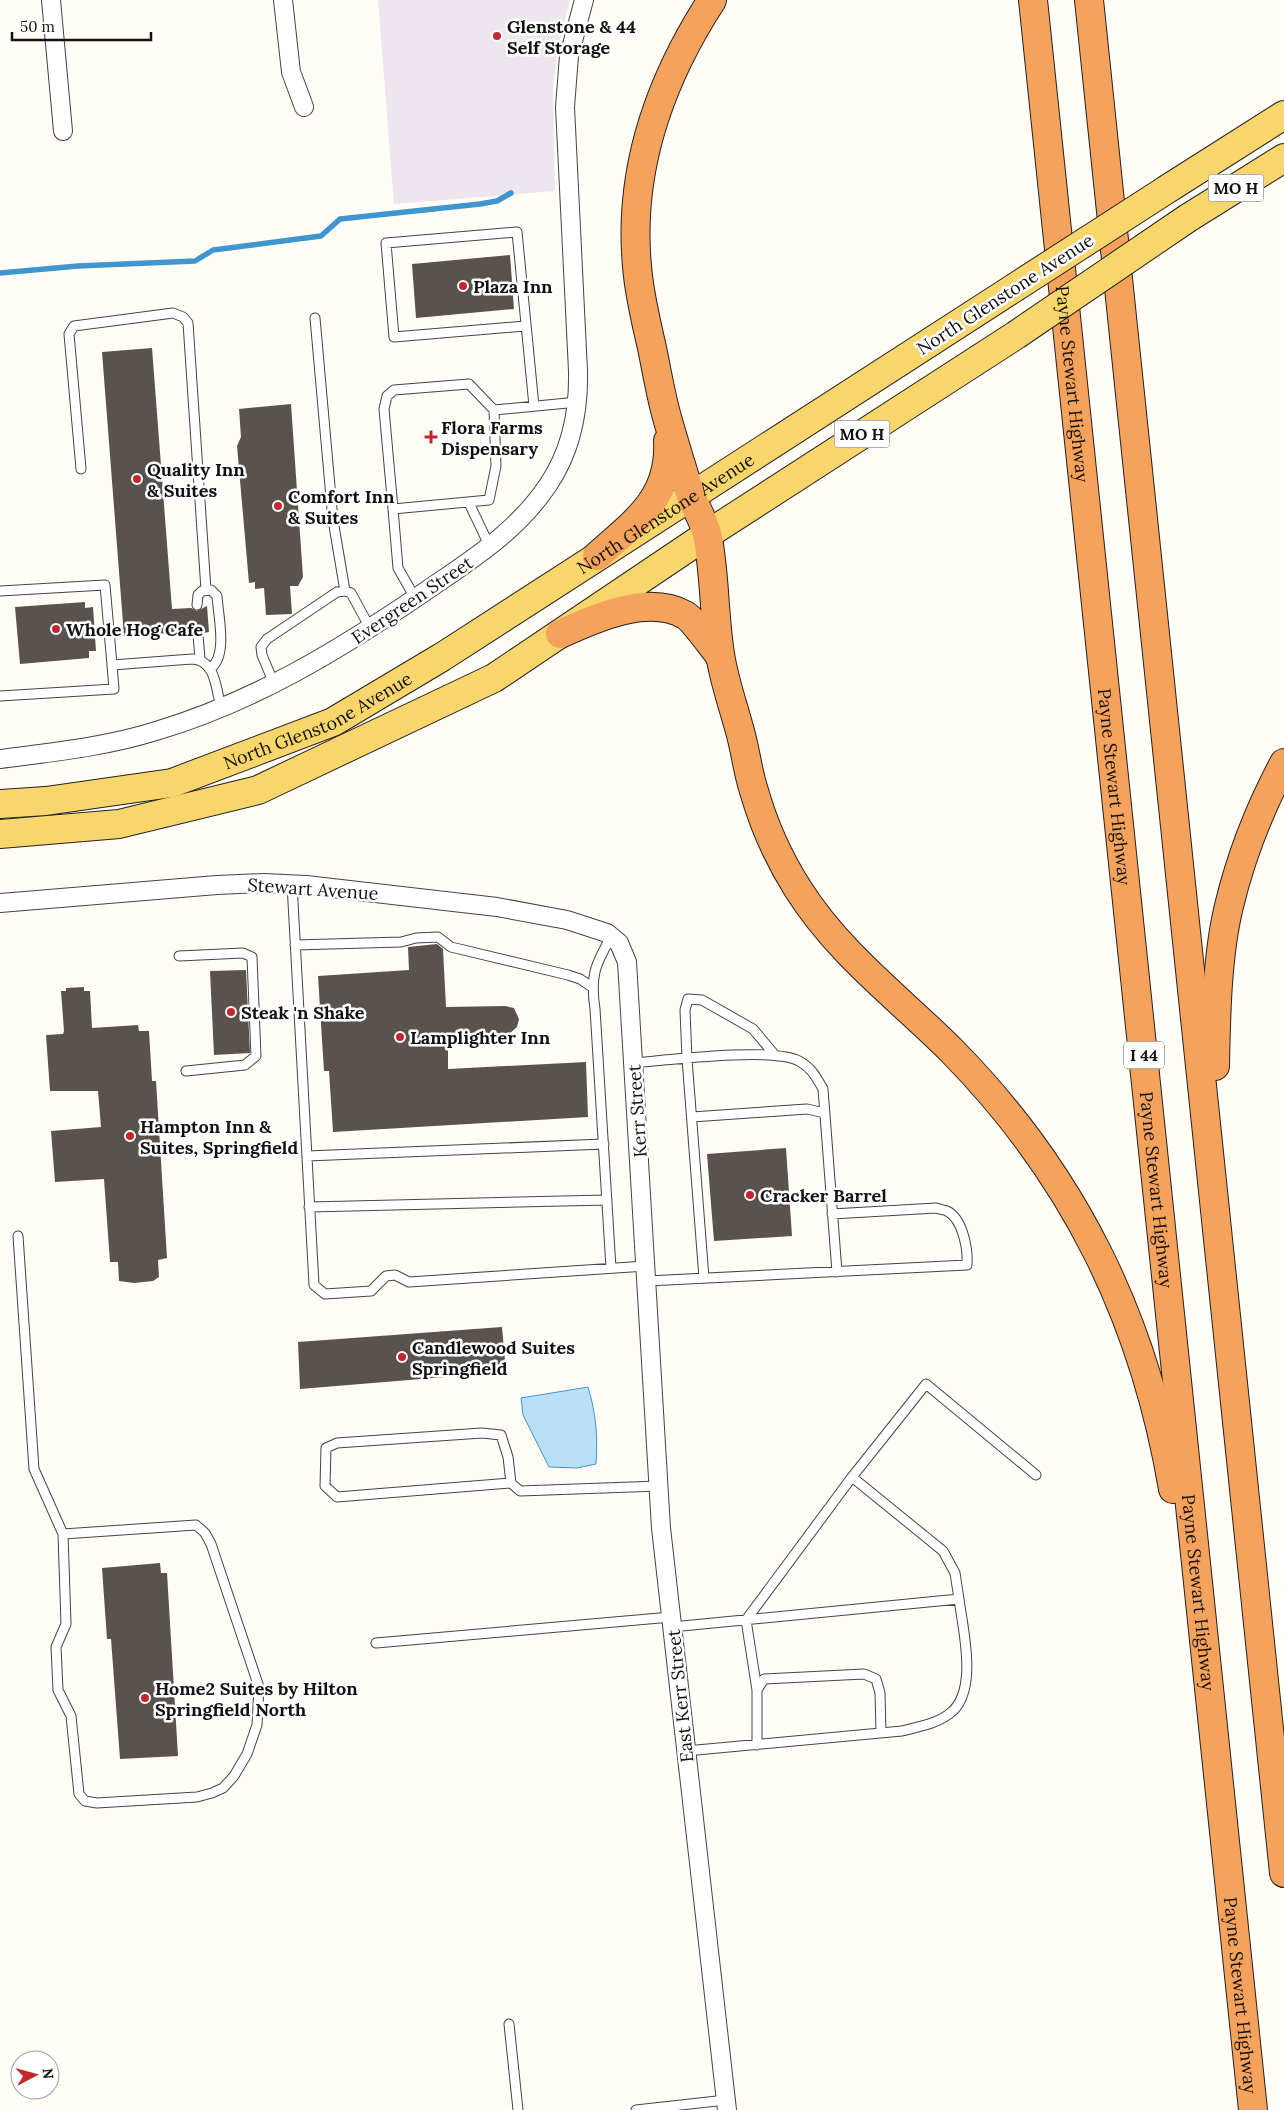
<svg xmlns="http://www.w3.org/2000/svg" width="1284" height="2110" font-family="Lora,serif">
<rect width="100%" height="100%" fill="#fffdf5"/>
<path fill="#eee6ef" d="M378,0H570L559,43L553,87L555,191L394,204Z"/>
<path fill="#b9e0f7" stroke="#3f96cf" d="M588,1387C596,1413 598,1437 596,1464L577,1468L549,1467L523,1415L521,1398Z"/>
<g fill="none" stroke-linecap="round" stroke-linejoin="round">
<path stroke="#3f96cf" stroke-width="5.5" d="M0,273L78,266L195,261L213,250L321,236L340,219L480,204L497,201L511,193"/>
</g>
<path fill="#5a524d" d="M510,255L514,309L416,318L412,264Z
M152,348L172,609L191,608L197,611L207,606L209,632L204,633L198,629L192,634L182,635V632L124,636L102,352Z
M291,404L303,577L298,586H290L292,614L266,615L264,588L255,589V582L249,583L237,446L241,437L239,409Z
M85,602V608L93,607L96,651H89V658L20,664L15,607Z
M437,944L443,949L446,1007L505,1006L514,1008L519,1019L517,1027L509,1034L448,1040V1069L586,1062L588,1117L333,1132L329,1071H324L318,976L409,970L408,947Z
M246,970L250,1053L214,1055L210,971Z
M84,987V991H90L92,1028L138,1025L139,1031H149L152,1081H156L167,1258L158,1260L159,1277L153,1281L134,1283L119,1281L118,1262H110L104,1179L55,1182L51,1131L101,1127L98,1091H50L46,1035L63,1034L64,1031L61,991H66V988Z
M786,1148L792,1236L714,1241L707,1154Z
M502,1327L506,1372L300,1389L298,1342Z
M160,1563L161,1573H167L178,1756L120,1759L111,1639H107L102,1568Z"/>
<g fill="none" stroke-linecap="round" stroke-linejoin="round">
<g stroke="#444" stroke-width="11">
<path id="lane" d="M315,318L333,520L345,591
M525,326L394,337L386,243L517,232L534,406
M81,469L69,334L74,326L173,313L183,317L188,323L206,590
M469,503L490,547
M393,509L384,409L387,396L394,390L469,384L494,410
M0,591L105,585L112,665
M415,598L398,568L393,509L489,500L496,466L494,410L578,402
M197,605L198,595L202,591L211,590L217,596C218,615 228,655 211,668
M198,635L200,659
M274,684L262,655L261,647L267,639L337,592L345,591L351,593L370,628
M0,696L114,689L112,665L192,659C216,660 216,689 221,708
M292,884L314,1285L325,1294L371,1291L386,1276L395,1275L409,1282L646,1266
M611,937C595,965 590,976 595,1009L611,1268
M295,945L401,942L416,938L438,937L451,947L568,975L580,979L592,987
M179,956L243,953L252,957L256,1056L245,1065L186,1071
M634,1063C668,1060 773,1047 799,1061C812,1068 816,1077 823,1089L837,1272
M692,1117L807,1109L825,1113
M307,1156L604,1144
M309,1207L607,1200
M18,1236L34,1469L63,1534L66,1624L56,1647L58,1690L71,1716L79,1794L85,1801L97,1803L197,1797L212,1793L223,1788L234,1776L247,1754L257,1725L259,1687L211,1544L205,1533L196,1525L63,1534
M704,1278L687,1059L685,1010L688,999L702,1000L753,1029L774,1054
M647,1281L967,1265C968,1249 963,1219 947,1211C944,1210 939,1209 936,1208L832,1214
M511,1483L337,1497L325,1486L326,1448L337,1443L482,1433L501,1435L508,1457L511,1483L520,1491L659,1486
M672,1627L959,1599L955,1573L943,1551L852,1477
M376,1643L671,1617
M757,1690L746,1620L852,1477L926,1384L1036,1475
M757,1745V1690L764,1679L864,1674L876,1679L880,1693L881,1733
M686,1751L902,1731C917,1727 936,1724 949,1714C979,1693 963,1630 959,1599
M509,2024L518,2110
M636,2110L726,2100"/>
</g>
<g stroke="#444" stroke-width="20">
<path id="street" d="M51,0L63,131
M283,0L291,72L304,107
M0,759C53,752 105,747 156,731C254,702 339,650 423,593C469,561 516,533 548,485C571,451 579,411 578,371L565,107L569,56L584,0
M0,903L217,885L264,883L306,885L497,907L567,920L607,933L619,943L627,962L661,1528L727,2110"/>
</g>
<g stroke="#222" stroke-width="30">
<g id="primary">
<path d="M1169,188L1284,115"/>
<path d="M1188,218L1284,158"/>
<path id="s1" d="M0,804L46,801L172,783L333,722L442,657L1014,288"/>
<path d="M0,834L119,824L258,790L494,678L708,534L1016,335"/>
</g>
</g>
<g stroke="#222" stroke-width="30">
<g id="highway">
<path d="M712,0C660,80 628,169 637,266C639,294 646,321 652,348C657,372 661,397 668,421C675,445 682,469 690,493C695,508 706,523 708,539C715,577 714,616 720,654C724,681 734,708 741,735C746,754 748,773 754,791C764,826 779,859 798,889C839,954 899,998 952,1051C1074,1175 1144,1318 1173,1489"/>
<path id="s2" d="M1033,0L1253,2110"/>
<path d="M1089,0L1284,1873"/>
<path d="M597,556C636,521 671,498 668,441"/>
<path d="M560,634C595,618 648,594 685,615C694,620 713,648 720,656"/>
<path d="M1215,1066C1216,1015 1217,955 1229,906C1241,856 1260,808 1284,763"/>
</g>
</g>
<use href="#lane" stroke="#fff" stroke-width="9"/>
<use href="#street" stroke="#fff" stroke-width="18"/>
<use href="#primary" stroke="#f9d66b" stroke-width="28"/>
<use href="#highway" stroke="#f5a25d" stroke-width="28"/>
<g stroke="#222" stroke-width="30" stroke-linecap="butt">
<path id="primary-bridge" d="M1014,288L1169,188
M1016,335L1188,218"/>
</g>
<use href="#primary-bridge" stroke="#f9d66b" stroke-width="28"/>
</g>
<g fill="#c4262e" stroke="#fff" stroke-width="2">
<circle cx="497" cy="36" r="5"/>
<circle cx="463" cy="286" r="5"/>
<path d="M428.5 429.5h5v5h5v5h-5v5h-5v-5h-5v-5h5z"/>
<circle cx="137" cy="479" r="5"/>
<circle cx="278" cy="506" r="5"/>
<circle cx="56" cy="629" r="5"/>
<circle cx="231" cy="1012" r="5"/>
<circle cx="400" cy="1037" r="5"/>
<circle cx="130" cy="1136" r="5"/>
<circle cx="750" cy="1195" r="5"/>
<circle cx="402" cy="1357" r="5"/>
<circle cx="145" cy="1698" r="5"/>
</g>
<g text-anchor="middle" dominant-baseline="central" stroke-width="5" stroke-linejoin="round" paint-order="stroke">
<g fill="#fff" stroke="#585858" stroke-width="1">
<rect x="1208.5" y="174.5" width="55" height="27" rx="4"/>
<rect x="834.5" y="420.5" width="55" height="27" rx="4"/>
<rect x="1124" y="1041.5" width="40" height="27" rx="4"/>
</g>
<g font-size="16" font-weight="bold" fill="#111">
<text x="1236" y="188">MO H</text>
<text x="862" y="434">MO H</text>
<text x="1144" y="1055">I 44</text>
</g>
<g font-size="18" font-weight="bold" fill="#111" stroke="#fff" text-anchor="start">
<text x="507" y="26">Glenstone &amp; 44<tspan x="507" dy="21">Self Storage</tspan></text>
<text x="473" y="286">Plaza Inn</text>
<text x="441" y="427">Flora Farms<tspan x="441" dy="21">Dispensary</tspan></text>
<text x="147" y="469">Quality Inn<tspan x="147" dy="21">&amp; Suites</tspan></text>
<text x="288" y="496">Comfort Inn<tspan x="288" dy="21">&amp; Suites</tspan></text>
<text x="66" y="629">Whole Hog Cafe</text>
<text x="241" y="1012">Steak 'n Shake</text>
<text x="410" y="1037">Lamplighter Inn</text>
<text x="140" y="1126">Hampton Inn &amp;<tspan x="140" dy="21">Suites, Springfield</tspan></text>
<text x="760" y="1195">Cracker Barrel</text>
<text x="412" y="1347">Candlewood Suites<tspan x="412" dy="21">Springfield</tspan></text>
<text x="155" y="1688">Home2 Suites by Hilton<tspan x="155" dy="21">Springfield North</tspan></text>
</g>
<g font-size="18" fill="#111" stroke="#fff">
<text transform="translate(1005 294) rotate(-33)">North Glenstone Avenue</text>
<text stroke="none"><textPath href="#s2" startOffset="386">Payne Stewart Highway</textPath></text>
<text stroke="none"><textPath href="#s1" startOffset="738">North Glenstone Avenue</textPath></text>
<text transform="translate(412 600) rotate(-34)">Evergreen Street</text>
<text stroke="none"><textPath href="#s1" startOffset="332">North Glenstone Avenue</textPath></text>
<text stroke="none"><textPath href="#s2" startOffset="791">Payne Stewart Highway</textPath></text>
<text transform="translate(313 889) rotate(4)">Stewart Avenue</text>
<text transform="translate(637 1111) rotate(-94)">Kerr Street</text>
<text stroke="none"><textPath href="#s2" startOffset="1196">Payne Stewart Highway</textPath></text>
<text stroke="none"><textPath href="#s2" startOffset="1601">Payne Stewart Highway</textPath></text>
<text transform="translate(680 1696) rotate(-96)">East Kerr Street</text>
<text stroke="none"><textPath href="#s2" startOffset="2006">Payne Stewart Highway</textPath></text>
</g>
</g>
<g transform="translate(35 2075) rotate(84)"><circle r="24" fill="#ffffff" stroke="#a0a0a0"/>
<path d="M0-4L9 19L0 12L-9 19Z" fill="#c4262e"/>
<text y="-8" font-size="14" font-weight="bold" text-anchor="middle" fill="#111111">N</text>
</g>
<path d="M12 32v8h139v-8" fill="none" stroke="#111111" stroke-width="2.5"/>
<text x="20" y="32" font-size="15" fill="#111111" stroke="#ffffff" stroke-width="4" paint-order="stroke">50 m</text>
</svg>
